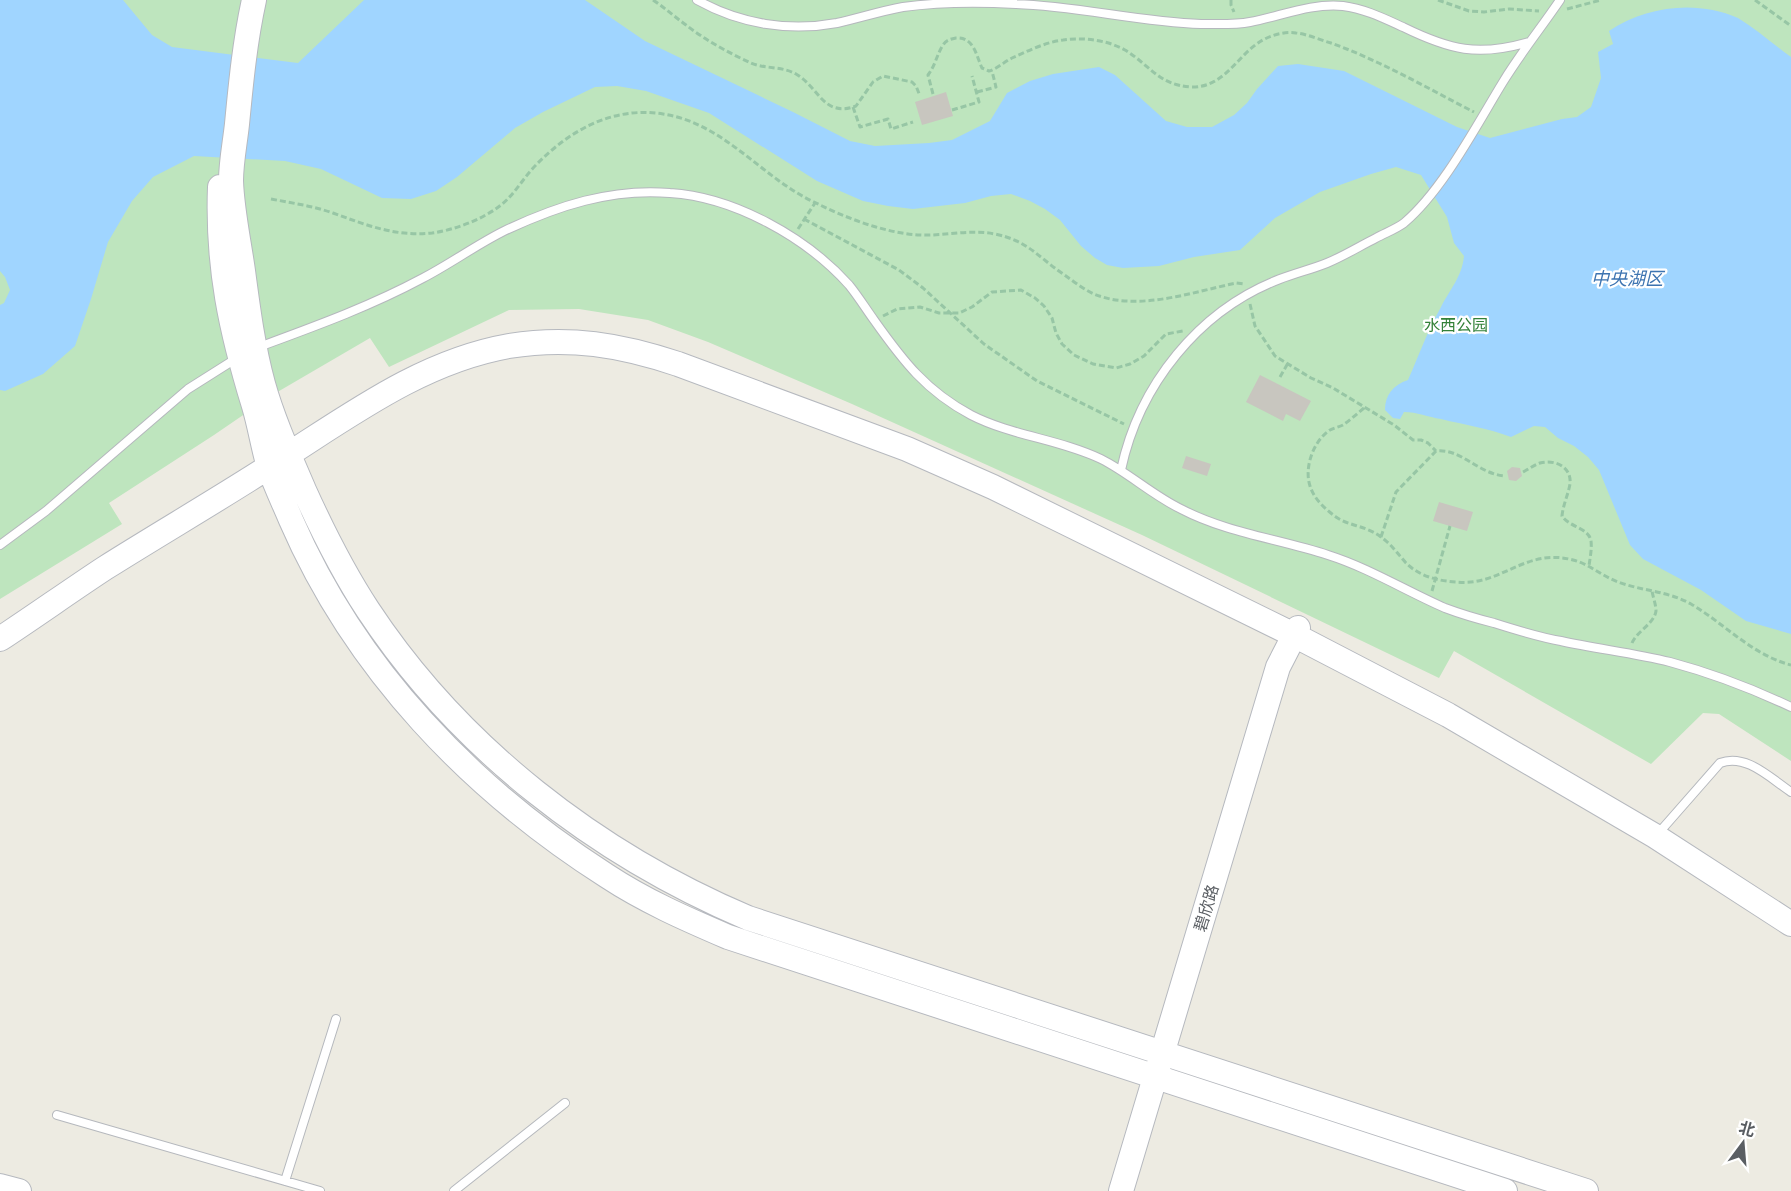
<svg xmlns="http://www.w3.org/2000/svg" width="1791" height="1191" font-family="Inter,'Noto Sans SC',sans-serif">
<rect width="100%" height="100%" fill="#edebe2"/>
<path fill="#bee5be" d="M0,0H1791V761L1719,714L1703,713L1651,764L1454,651L1439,678L1142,535L852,404L708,342L648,320L579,309L509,310L389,367L370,338L274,394L214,435L109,503L122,524L0,599Z"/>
<path fill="#a0d5ff" d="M0,0H123L152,35L172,47L298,63L364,0H585L645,41L793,112L850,141L875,146L929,143L952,140L990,121L1007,93L1030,81L1053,74L1099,67L1115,75L1166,121L1187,127H1212L1234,115L1247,103L1257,89L1278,66L1298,64L1344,71L1457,127L1490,138L1562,119L1577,117L1591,107L1601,78L1598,52L1613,44L1609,31C1647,6 1696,0 1738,18C1756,29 1773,44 1791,57V634L1746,621L1701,590L1643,559L1630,545L1599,470L1588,457L1574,446L1558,438L1545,427L1534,426L1511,437C1488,428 1465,425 1441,419C1428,417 1417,412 1404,412L1400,419L1393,418L1385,410C1385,395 1393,385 1408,380C1419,355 1428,330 1441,307C1450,289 1462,277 1464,256L1454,243L1447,217L1421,175L1396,167L1371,174L1320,192L1275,218L1240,250L1194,257L1159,266L1123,268L1107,265L1095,258L1081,246L1060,220L1045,209L1030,201L1011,194L991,196L965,203L913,209L888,206L863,201L817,181L709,113L646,91L617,86L595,87L543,112L515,128L457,177L436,191L411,199L382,198L321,169L285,161L194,156L153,177L132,201L108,242L91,299L75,346L43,374L5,391L0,390V305L4,303L10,290L5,277L0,271Z"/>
<path fill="#c8c6bf" d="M946,92L953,116L922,125L915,102Z
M1260,375L1311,401L1300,421L1286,414L1283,421L1246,402Z
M1186,456L1211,464L1207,476L1182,468Z
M1512,467L1520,468L1522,476L1516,481L1509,480L1507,471Z
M1439,502L1473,512L1467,531L1433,521Z"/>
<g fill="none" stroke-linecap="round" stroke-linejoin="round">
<g stroke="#b5b8bd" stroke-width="10">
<path id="lane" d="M697,0C740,24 789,32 837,23C859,18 881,11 903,7C940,2 980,2 1016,4C1078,6 1139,22 1201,24C1216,24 1235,25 1250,22C1282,16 1310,3 1343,6C1365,9 1383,18 1403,27C1450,50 1478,57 1529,42
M256,348C313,327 369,307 423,278C450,264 476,245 504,231C557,206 611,188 670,193C734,197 806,237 849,285C858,296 866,309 874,320C903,361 926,391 971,415C1012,436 1059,439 1101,459C1129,473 1152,495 1181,509C1227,533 1279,539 1328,555C1369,568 1406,591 1445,608C1461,614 1478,619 1494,623C1516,630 1538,637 1561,641C1597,649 1634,653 1670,662C1711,673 1753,689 1791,707
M1121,470C1139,385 1199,310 1280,279C1296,273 1312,269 1327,263C1344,256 1360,246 1376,238C1385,233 1396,229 1404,223C1443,190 1476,126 1503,82C1520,54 1541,28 1560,0
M0,545L46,511L188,389L237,358
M1656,836L1720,763C1746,753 1770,778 1791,792
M57,1115L320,1191
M285,1181L336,1019
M454,1191L565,1103"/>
</g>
<g stroke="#b6b9bf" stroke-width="26">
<path id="secondary" d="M254,0C245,41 241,82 237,124C235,143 231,162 231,181C232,211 239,242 243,271C248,309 253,347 263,384C273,420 289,455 304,490C323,532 343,572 368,610C459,748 597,854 748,918L1586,1191
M220,187C217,267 231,331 254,406C260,426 263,447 269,467C275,485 284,503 291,520C356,670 471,789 607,876C645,901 686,919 728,937L1505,1191
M0,639C35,616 70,591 105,568C159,534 214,502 267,468C344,420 418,362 509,346C569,336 621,345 678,364L907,449L993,487L1294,635L1448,715L1655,836L1791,924
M0,1186L19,1191
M1121,1191L1278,667L1298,628"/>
</g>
<path stroke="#97c6a5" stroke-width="3" stroke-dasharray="6 3" stroke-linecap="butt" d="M653,0C665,8 675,17 686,25C705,40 729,53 751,63C765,69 782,66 796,74C819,87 823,118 856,106L873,82L883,76L912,82L916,86L920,96
M1231,0V5L1234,12
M1438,0L1469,11L1484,12L1509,9L1539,11
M1755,0L1791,26
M1567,9L1601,0
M977,92L996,87L992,71
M933,94L928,75C936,64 937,54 943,45C946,40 951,39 956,38C974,37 976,55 982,68L989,71C997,69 1004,62 1012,58C1028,51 1046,42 1063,40C1084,37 1107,40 1125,50C1150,65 1158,85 1191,87C1223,88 1236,58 1258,43C1268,36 1283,31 1296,33C1307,34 1320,40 1331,43C1381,61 1427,88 1474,112
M853,107L860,127L888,119L891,129L913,122
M952,110L979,102L972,76
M271,199C292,203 313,206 333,213C366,225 396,237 432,233C454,230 482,220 501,205C515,194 523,178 536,165C570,130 613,106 663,114C724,123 762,178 814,202C846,218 884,233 920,235C945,236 970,229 995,234C1028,241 1037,256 1063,274C1073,281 1083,289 1094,294C1137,312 1193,292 1236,283L1244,284
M804,219L899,270L923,288L984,344L1037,381L1124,424
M798,229L815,203
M1250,304L1255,326L1275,356L1311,378L1333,388L1394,425L1413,440H1421L1428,443L1436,451
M883,316L897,309L920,307L939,313H959L972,307L992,292L1021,290L1035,298L1044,306L1052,318L1056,333L1062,344L1074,355L1093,364L1116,368L1130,364L1144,356L1166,334L1183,331
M1280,377L1288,363
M1364,408C1357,414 1350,420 1343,425C1339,427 1334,428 1330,430C1313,441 1304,468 1310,486C1314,499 1325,509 1336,517C1349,526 1367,526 1381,537C1391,544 1398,554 1406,563C1419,576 1438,581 1456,582C1501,587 1525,547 1573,560C1589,564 1602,576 1618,582C1642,591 1668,591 1691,604C1725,624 1752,655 1791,665
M1523,472C1529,469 1534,465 1540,463C1555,459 1572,467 1570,484C1568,495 1563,505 1562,516C1569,527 1589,528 1591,541C1592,549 1590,558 1589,566
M1381,537L1396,492L1436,451C1461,448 1478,474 1505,476
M1432,591L1450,526
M1632,643C1637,631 1654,624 1656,611C1656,605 1653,597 1652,591"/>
<use href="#lane" stroke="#fff" stroke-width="8"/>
<use href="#secondary" stroke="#fff" stroke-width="24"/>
</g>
<g text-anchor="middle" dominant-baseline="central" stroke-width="4.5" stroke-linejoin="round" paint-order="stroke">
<g font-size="16" fill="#338138" stroke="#fff">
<text x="1456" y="325">水西公园</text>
</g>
<g font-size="16" fill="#5a5e63" stroke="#fff">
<text transform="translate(1206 908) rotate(-73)">碧欣路</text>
</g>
<g font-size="18" font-style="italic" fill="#3d74b1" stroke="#fff">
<text x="1627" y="278">中央湖区</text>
</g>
</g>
<g transform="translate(1743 1143) rotate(16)" stroke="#ffffff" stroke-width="4.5" paint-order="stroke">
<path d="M0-4.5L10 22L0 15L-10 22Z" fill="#5a5e63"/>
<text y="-9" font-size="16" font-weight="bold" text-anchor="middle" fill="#5a5e63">北</text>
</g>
</svg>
